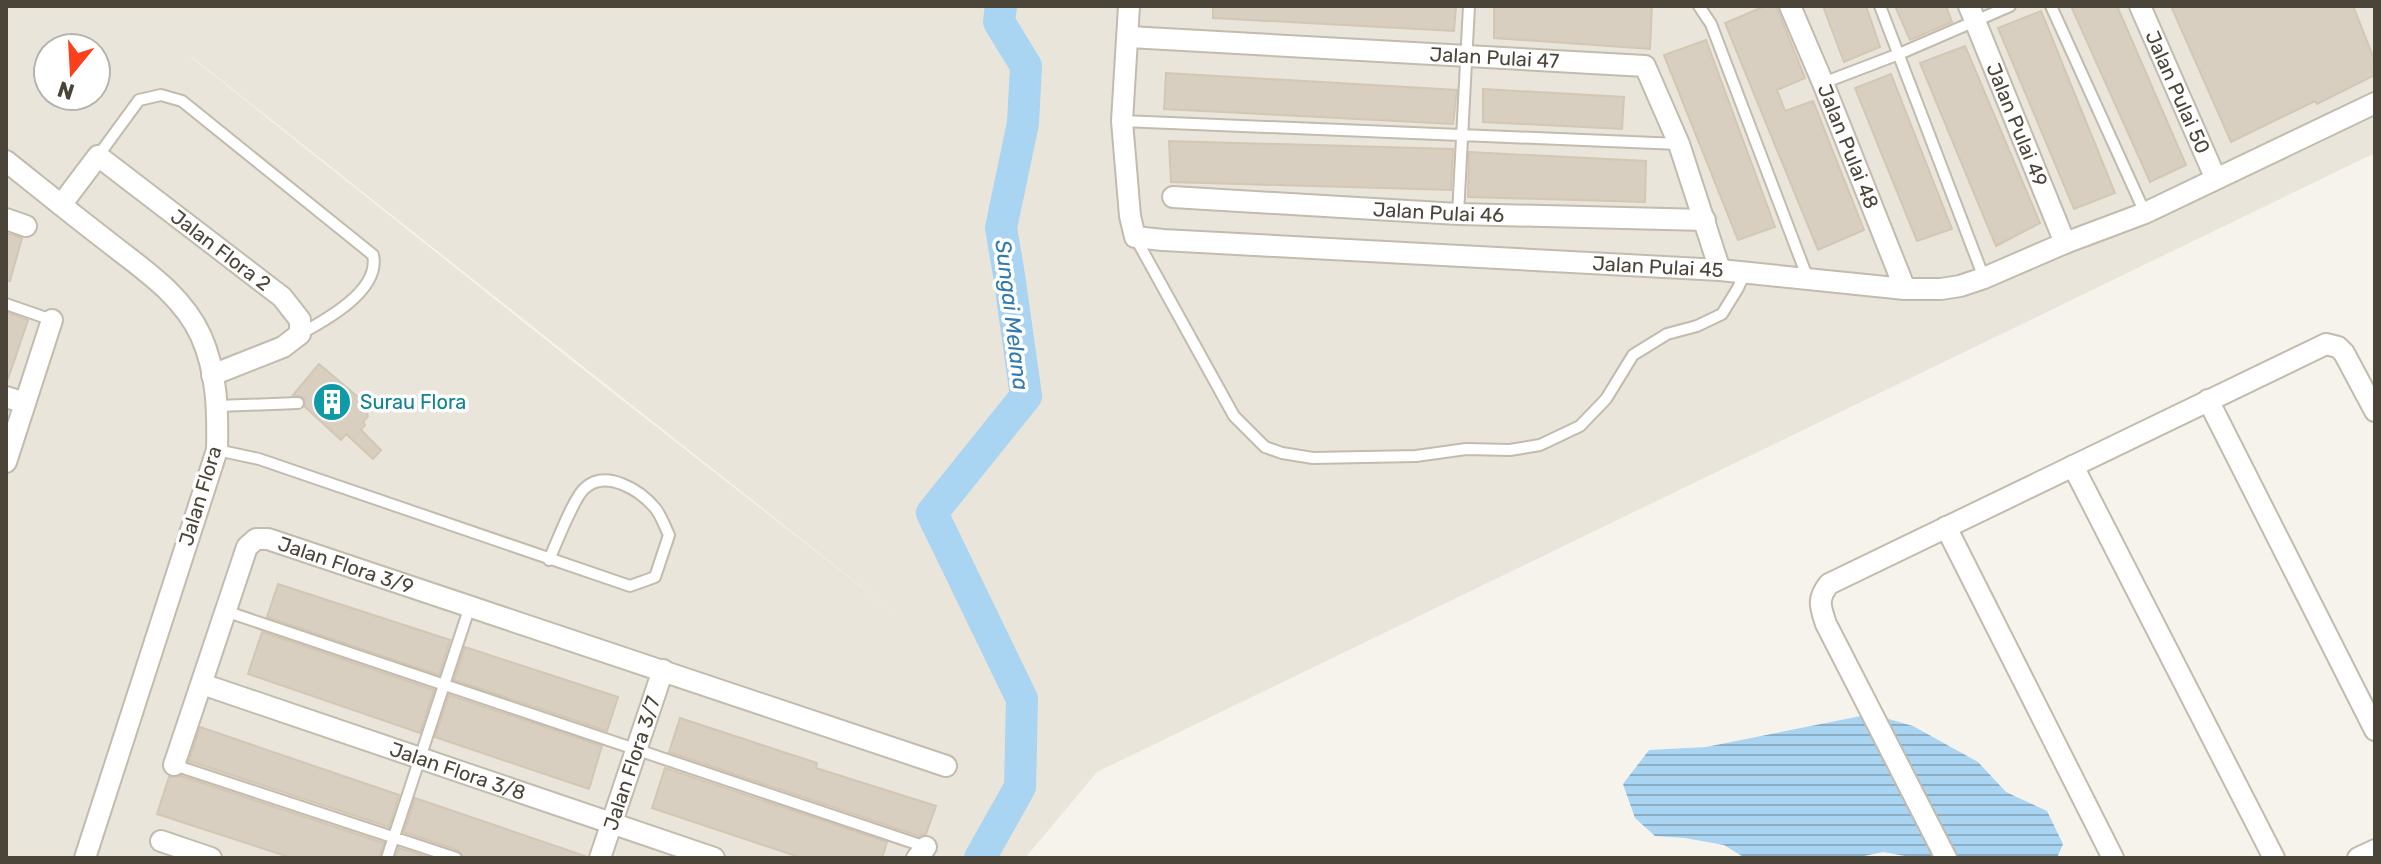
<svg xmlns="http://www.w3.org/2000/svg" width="2381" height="864" font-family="Rubik,sans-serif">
<defs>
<pattern id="water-rules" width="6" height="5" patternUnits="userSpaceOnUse" patternTransform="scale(2)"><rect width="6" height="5" fill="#a9d4f2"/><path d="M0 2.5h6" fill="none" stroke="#8caec5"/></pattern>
</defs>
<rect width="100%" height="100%" fill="#f6f3ec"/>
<path fill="#eae5da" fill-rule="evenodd" d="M6,6H2375V153L1097,772L1025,858H6ZM48,48H96V96H48ZM191,57H192L905,621L585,371Z"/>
<path fill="url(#water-rules)" d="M1871,714L1913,726L1978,762L2006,792L2047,811L2063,844L2057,858H1916L1883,852L1855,858H1745L1724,845L1685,838L1655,836L1635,818L1623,784L1649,750L1706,747Z"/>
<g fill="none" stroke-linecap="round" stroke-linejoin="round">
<path stroke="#a9d4f2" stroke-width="32" d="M980,858L1020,787L1022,699L932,513L1026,396L1009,275L1001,228L1023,123L1026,66L999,22L1001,6"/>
</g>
<path fill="#d8cfc1" stroke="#d3c7b4" stroke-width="2" d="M1213,6H1456L1454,31L1213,18Z
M1494,6H1652L1650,49L1494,38Z
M1765,6H1776L1805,78L1777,90L1785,111L1813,101L1864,230L1818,250L1725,23Z
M1823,6H1866L1880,47L1844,62Z
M1895,6H1946L1952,22L1910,40Z
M2071,6H2117L2186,165L2150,182Z
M2171,6H2353L2375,61V75L2317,104L2315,101L2231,142Z
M2041,11L2115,193L2074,209L1998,28Z
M1706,40L1775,227L1738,240L1664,55Z
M1965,46L2040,223L1996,246L1920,63Z
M1166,73L1457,90L1453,124L1164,109Z
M1891,74L1952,229L1917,241L1855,88Z
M1483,89L1624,97L1622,129L1483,122Z
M1169,141L1453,149L1451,190L1171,182Z
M1469,152L1646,161L1645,202L1468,197Z
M6,233L22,238L10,281H6Z
M6,312L28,320L8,379H6Z
M319,364L371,408L366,413L368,416L363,422L365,425L361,430L381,450L373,459L346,434L341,440L305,407L304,398L293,395Z
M278,584L450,640L439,675L267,617Z
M262,632L434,690L420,733L248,674Z
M465,647L618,697L607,731L454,680Z
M449,695L602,746L589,789L435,737Z
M680,718L817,763L816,768L936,806L926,834L919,836L669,752Z
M200,727L399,795L389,827L189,761Z
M665,768L887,842L882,858H802L652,808Z
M181,776L384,843L379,858H292L157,814L169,777Z
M415,798L585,856L584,858H464L458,850L404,832Z
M399,848L430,858H395Z"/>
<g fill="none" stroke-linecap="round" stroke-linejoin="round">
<g stroke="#c2bbae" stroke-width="14">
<path id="lane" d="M1699,6L1711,24L1808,279
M1880,6L1984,278
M2051,6L2145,213
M1823,83L1899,54L2010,6
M1122,121L1679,144
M98,156L139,100L161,95L182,101L373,255C381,290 326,320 300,334
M1458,214L1469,6
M1135,237L1234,416L1265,447L1282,453L1313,458L1416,456L1466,449L1510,450L1540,445L1580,426L1606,399L1633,355L1667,334L1697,326L1722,314L1738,288L1745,272
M6,304L52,320
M218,406L298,403
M217,450L259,459L630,586L655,577L669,535C665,527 661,515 655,508C640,490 606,469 585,488C574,497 556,544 549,560
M225,611L926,847
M174,765L456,858
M387,858L470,606"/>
</g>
<g stroke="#c2bbae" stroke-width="24">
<g id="street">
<path id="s1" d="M1129,6L1122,121L1130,216L1135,237L1163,240L1720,270L1905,289H1941L1960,286L1984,278L2065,243L2145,213L2375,103"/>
<path id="s2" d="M1790,6L1823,83L1905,289"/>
<path id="s3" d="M1969,6L2065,243"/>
<path id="s4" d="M2140,6L2215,177"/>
<path id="s5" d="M1129,37L1645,66L1679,144L1720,270"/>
<path d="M6,161C40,188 73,215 107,241C141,268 182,294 201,336C217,372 218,411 217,450L85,858"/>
<path id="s6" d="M1173,197L1458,214L1705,220"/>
<path id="s7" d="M61,205L98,156L282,297L300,320V334L283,347L212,375"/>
<path d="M6,219L26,226"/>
<path d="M6,397L25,403"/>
<path d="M2208,400L2375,730"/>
<path d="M6,462L52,320"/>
<path d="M2073,466L2274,858"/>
<path d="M1946,527L2113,858"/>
<path id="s8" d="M202,684L714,858"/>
<path id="s9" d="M174,765L247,547L256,539H268L946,766"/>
<path d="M161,841L211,858"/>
<path id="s10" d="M600,858L663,670"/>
<path d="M917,858L926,847"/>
<path d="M1946,858L1826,624C1820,606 1817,599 1829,584L2326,344L2338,347L2344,353L2375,411"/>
<path d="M2358,858L2375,850"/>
</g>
</g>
<use href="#lane" stroke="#fff" stroke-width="10"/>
<use href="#street" stroke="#fff" stroke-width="20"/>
</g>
<defs>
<g id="building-disc" transform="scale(2)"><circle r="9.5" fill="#0f9aa8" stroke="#fff"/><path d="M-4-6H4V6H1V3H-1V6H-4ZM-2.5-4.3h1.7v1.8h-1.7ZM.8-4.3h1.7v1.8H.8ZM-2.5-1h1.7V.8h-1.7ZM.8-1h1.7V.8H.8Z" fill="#fff"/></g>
</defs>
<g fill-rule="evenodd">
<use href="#building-disc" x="332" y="402"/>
</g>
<g text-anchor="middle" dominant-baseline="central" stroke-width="7" stroke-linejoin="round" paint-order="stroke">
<g font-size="20" fill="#4b4439" stroke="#fff">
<text stroke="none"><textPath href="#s5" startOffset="366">Jalan Pulai 47</textPath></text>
<text stroke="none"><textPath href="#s4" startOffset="94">Jalan Pulai 50</textPath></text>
<text stroke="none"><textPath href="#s3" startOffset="128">Jalan Pulai 49</textPath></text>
<text stroke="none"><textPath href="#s2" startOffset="152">Jalan Pulai 48</textPath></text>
<text stroke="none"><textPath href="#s6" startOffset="266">Jalan Pulai 46</textPath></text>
<text stroke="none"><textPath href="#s7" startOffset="216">Jalan Flora 2</textPath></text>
<text stroke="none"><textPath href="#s1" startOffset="756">Jalan Pulai 45</textPath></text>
<text transform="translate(200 496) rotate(-73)">Jalan Flora</text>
<text stroke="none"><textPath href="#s9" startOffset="336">Jalan Flora 3/9</textPath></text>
<text stroke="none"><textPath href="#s10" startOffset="100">Jalan Flora 3/7</textPath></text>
<text stroke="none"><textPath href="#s8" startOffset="270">Jalan Flora 3/8</textPath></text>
</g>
<g font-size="20" fill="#0d838f" stroke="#fff" text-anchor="start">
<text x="360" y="402">Surau Flora</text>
</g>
<g font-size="22" font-style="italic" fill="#2e7ab2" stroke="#fff">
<text transform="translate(1012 315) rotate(83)">Sungai Melana</text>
</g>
</g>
<rect width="2381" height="864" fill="none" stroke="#4b4439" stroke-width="16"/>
<g transform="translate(72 72) rotate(198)"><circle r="38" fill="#ffffff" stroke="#b7b4b0" stroke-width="2"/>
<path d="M0-6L14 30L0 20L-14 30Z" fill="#fc3f1d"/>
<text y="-12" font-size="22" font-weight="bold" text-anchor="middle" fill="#4b4439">N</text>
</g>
</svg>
